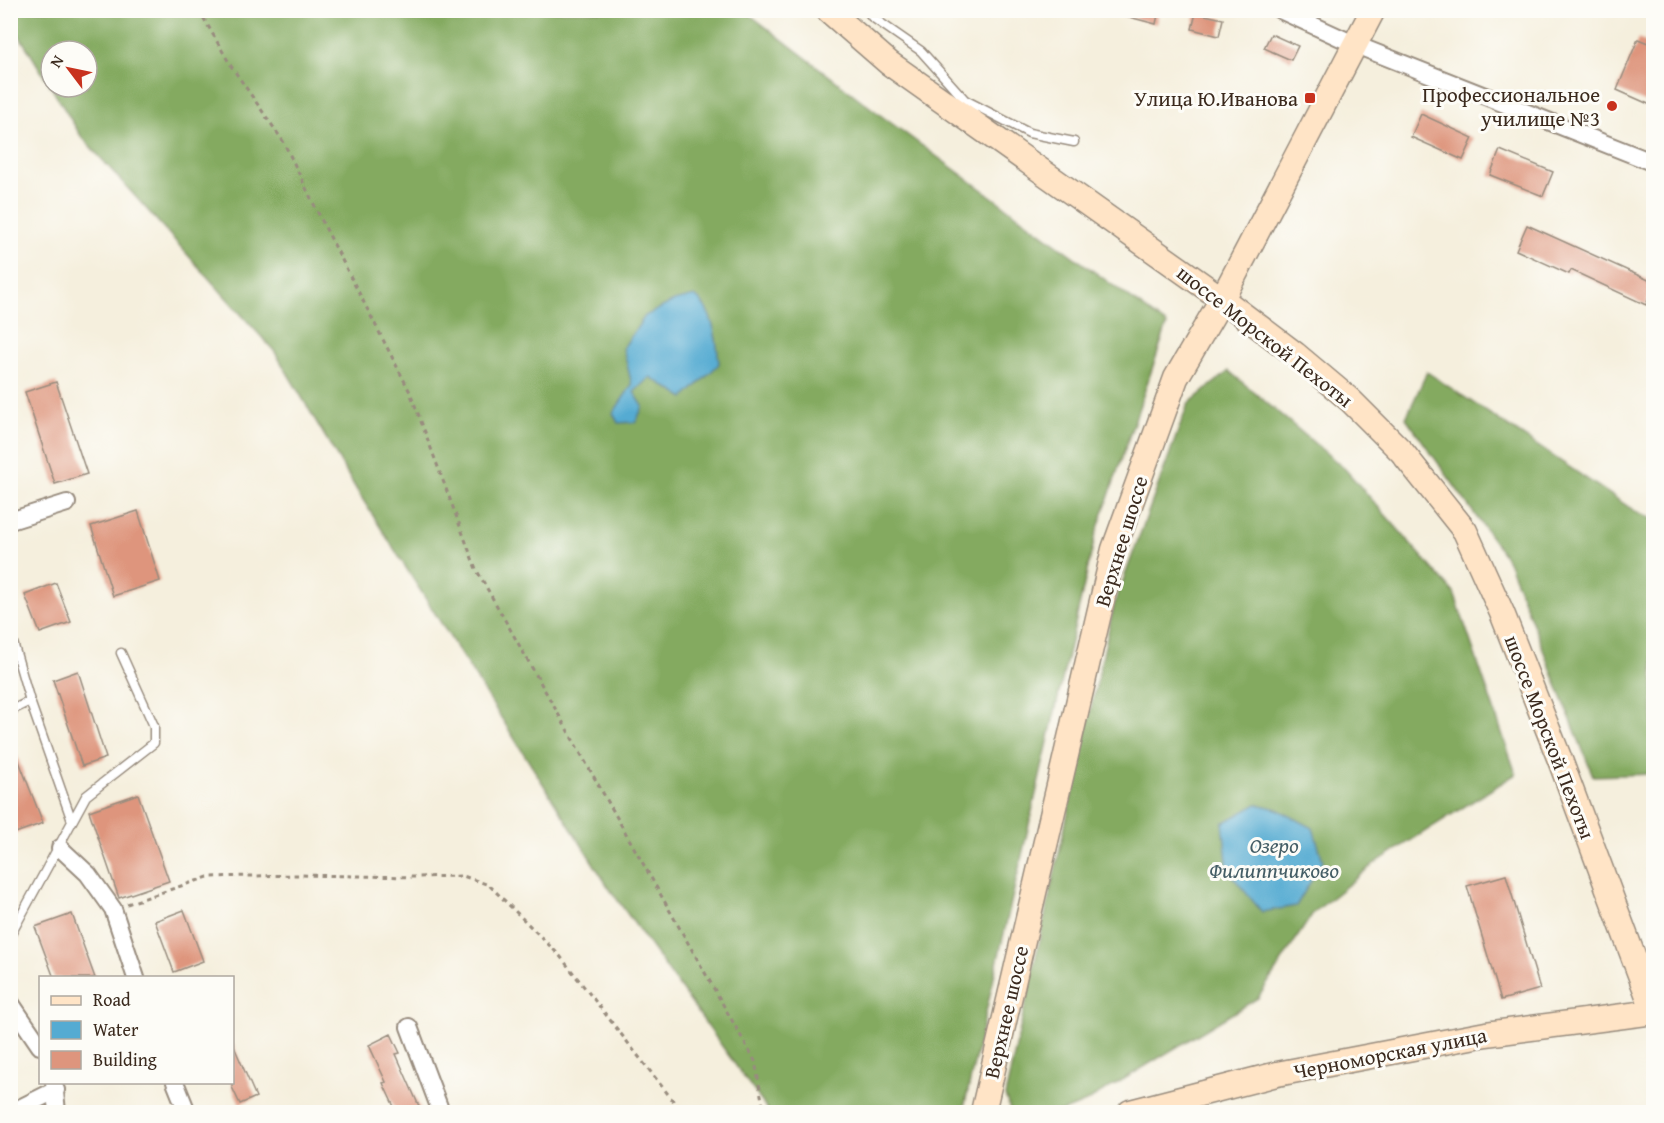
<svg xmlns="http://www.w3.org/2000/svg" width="1664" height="1123" font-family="'Gentium Book Plus',serif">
<rect width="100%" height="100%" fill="#fdfcf7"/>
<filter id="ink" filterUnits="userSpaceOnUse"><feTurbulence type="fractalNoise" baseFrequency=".0167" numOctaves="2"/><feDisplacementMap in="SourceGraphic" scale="12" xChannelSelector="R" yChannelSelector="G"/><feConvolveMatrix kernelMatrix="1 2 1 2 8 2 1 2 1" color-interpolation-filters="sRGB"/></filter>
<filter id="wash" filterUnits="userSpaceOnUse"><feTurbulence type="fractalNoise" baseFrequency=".008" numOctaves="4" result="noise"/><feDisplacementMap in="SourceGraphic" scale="24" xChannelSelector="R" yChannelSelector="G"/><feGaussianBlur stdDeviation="1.35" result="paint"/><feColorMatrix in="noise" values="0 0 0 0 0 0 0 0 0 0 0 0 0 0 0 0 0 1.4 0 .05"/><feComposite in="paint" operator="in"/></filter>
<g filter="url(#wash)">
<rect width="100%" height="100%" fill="#f5efdd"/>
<path fill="#84aa60" stroke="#606a3f" stroke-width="1.5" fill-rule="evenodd" d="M11,10L745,11L883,117L1167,325L1095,537L963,1112H769L609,888L358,492L275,352L81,136L11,22ZM51,51H87V87H51Z
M1229,371L1345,469L1454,593L1516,774L1375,863L1313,913L1258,998L1086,1102L1062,1112H1011L1005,1096L1114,605L1188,404Z
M1427,372L1635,511L1653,519V774L1593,776L1508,561L1406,418Z"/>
<path fill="#55abd2" stroke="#486a78" stroke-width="1.5" d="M695,296C714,310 717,342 719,364L684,398L650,377L634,392L643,406L636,422L618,423L613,413L632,385L623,348L645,316L674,301Z
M1257,804L1277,809L1313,828L1323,861L1296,906L1262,912L1228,871L1223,823Z"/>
<g id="blocks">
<path fill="#de957d" d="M1121,10H1159L1156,24L1121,15Z
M1196,13L1223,19L1219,36L1192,29Z
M1271,34L1298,46L1291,60L1264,48Z
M1638,39L1653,45V106L1617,90Z
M1421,114L1473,138L1463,160L1411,137Z
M1500,150L1553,172L1543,196L1490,175Z
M1527,225L1653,282V287L1646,305L1571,270L1569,274L1516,250Z
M56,382L87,474L55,484L25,392Z
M138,511L160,581L113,596L91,526Z
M56,583L71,622L40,633L25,595Z
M78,671L106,758L82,766L53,680Z
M10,738L43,823L10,835Z
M138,794L169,881L119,898L89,811Z
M1506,875L1540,989L1501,1000L1467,886Z
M184,910L203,961L174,972L155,921Z
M72,914L95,978H54L35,927Z
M391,1034L400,1053L396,1054L422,1113H397L383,1083L386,1082L369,1045Z
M232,1042L256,1097L240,1104L232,1087Z"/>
</g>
</g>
<g filter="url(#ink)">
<use href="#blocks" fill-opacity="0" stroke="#988c7e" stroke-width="1.5"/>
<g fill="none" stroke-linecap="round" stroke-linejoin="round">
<g stroke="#988c7e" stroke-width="11">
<path id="lane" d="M867,10L872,17L921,51L965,100L1029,133L1074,142
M10,632L30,701L72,821
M10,711L30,701
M10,936L86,796L154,743V726L121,653"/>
</g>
<g stroke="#988c7e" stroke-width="20">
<path id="street" d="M1280,10L1356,45L1654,163
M10,521L67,503
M60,848L88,874L113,909L136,978
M10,1002L40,1046
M409,1027L441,1112
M54,1082L57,1112
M175,1082L187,1112
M12,1112L56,1090"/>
</g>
<g stroke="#988c7e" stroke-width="27">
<path id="secondary" d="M828,10L889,63L1222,299L1295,354L1351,401L1402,452L1465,531L1502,613L1560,760L1654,1012L1486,1034L1277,1074L1130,1112
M983,1112L1114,549L1176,378L1222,299L1373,10"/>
</g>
<path stroke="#988c7e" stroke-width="3" stroke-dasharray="4.5 4.5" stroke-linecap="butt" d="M199,10L231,66L283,141L326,229L410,392L476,569L755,1061L764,1112
M127,904L208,877L298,875L415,877L463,876L489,885L560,956L682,1112"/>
<use href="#lane" stroke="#fff" stroke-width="8"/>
<use href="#street" stroke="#fff" stroke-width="16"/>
<use href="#secondary" stroke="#ffe4c6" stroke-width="24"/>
</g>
</g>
<g fill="#c8321e" stroke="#fdfcf7" stroke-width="2">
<rect x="1304" y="92" width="12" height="12" rx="3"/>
<circle cx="1612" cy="106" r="6"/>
</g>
<g text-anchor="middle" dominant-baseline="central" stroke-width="6" stroke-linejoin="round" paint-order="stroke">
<g font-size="21" fill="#3b2a1e" stroke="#fdfcf7" text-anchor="end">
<text x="1600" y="94">Профессиональное<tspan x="1600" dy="24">училище №3</tspan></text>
<text x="1298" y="98">Улица Ю.Иванова</text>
</g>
<g font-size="21" fill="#3b2a1e" stroke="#fdfcf7">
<text transform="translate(1265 336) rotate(38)">шоссе Морской Пехоты</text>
<text transform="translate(1121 541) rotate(-73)">Верхнее шоссе</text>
<text transform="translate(1550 737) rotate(69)">шоссе Морской Пехоты</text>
<text transform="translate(1006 1012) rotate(-77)">Верхнее шоссе</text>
<text transform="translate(1390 1053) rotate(-11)">Черноморская улица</text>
</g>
<g font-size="22" font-style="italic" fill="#455e66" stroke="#fdfcf7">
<text x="1274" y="845">Озеро<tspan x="1274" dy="25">Филиппчиково</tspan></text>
</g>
</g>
<rect width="1664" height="1123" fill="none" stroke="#fdfcf7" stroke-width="36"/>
<rect x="39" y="976" width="195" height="108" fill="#fdfcf7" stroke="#afa8a0" stroke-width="1.5"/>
<rect x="51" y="996" width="30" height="9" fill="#ffe4c6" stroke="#afa8a0" stroke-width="1.5"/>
<text x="93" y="1006" font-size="18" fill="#3b2a1e">Road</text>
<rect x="51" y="1021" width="30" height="18" fill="#55abd2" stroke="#afa8a0" stroke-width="1.5"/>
<text x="93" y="1036" font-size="18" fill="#3b2a1e">Water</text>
<rect x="51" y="1051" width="30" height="18" fill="#de957d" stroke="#afa8a0" stroke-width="1.5"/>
<text x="93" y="1066" font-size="18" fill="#3b2a1e">Building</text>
<g transform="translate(69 69) rotate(302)"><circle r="28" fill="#fdfcf7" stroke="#afa8a0" stroke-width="1.5"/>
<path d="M0-4.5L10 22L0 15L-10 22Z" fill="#c8321e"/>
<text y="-9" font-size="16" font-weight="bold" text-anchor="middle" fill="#3b2a1e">N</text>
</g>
</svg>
